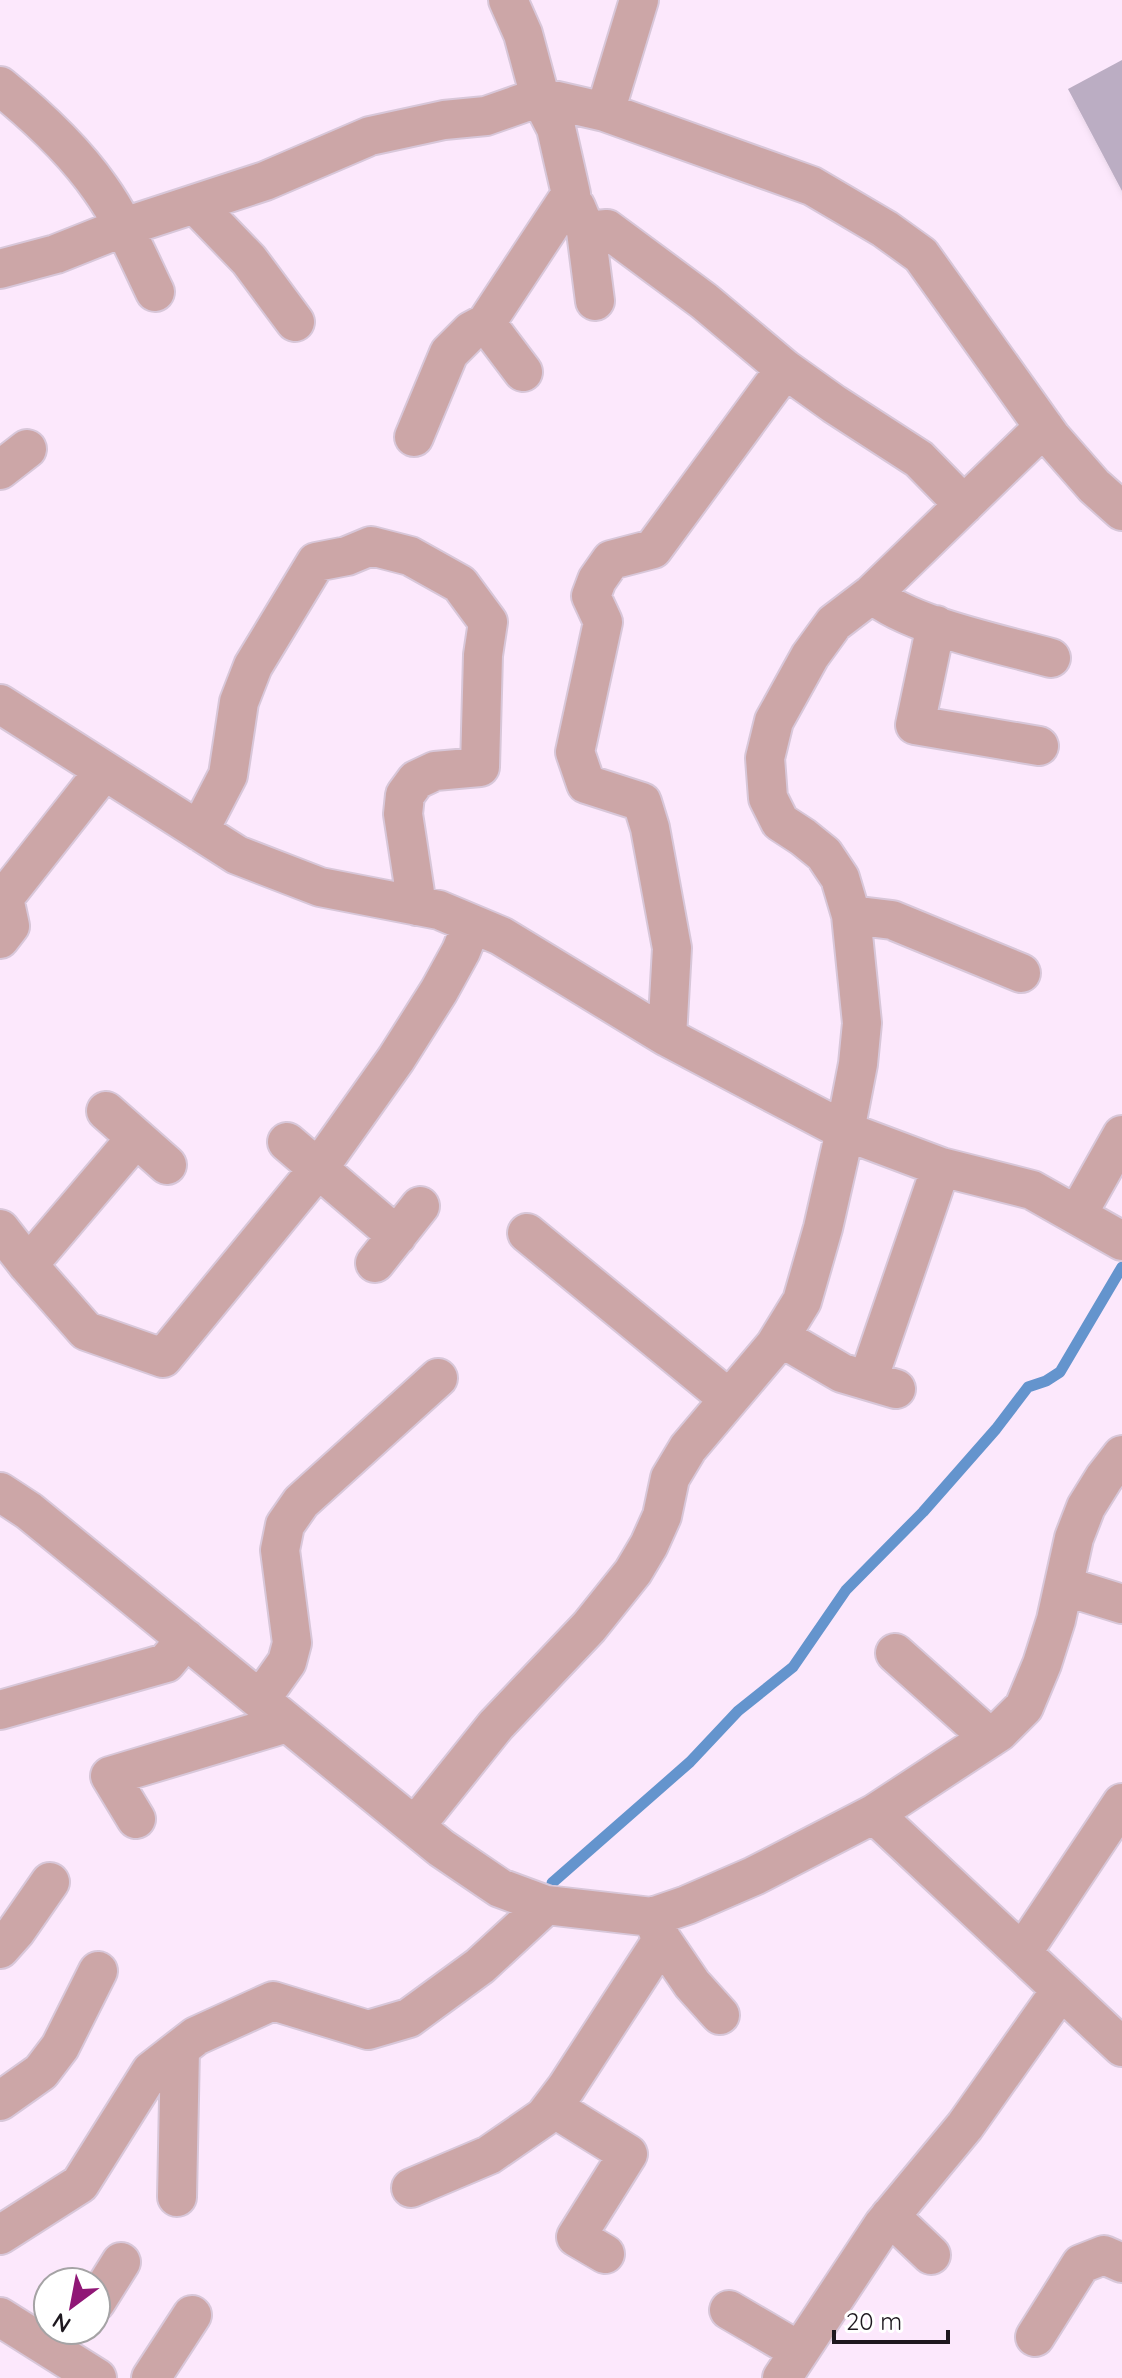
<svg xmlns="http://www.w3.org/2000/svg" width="1122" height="2378" font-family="Quicksand,sans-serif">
<defs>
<filter id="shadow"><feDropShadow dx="7" dy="7" stdDeviation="4" flood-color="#0004"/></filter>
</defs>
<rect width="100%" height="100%" fill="#fce8fc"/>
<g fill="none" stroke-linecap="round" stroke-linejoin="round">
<path stroke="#6494cd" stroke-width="11" d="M552,1883L690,1762L738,1711L793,1667L846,1590L923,1512L996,1429L1028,1387L1046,1381L1060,1372L1122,1267"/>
</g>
<path fill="#bbadc3" filter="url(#shadow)" d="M1122,60V191L1068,89Z"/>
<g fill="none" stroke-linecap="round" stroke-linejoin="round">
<g stroke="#d8c7d9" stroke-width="42">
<path id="minor" d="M0,86C37,116 73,149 100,188C123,220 138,257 155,292
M605,112L639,0
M195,204L249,260L295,322
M576,207L586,231L595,301
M586,231L607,229L704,301L785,369L834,404L919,459L964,505
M0,269L56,254L124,227L265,181L370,136L444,120L486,116L540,97L605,112L812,186L885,229L921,255L1051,437L1094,486L1122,511
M486,323L523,372
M414,437L449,353L471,331L486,323L571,194L556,128L540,97L523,34L508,0
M0,470L27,449
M872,594C910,626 1001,644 1051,658
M936,625L915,725L1039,746
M0,704L237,855L320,887L439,910L501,936L667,1037L845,1131L941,1167L1032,1190L1122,1241
M199,831L228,775L239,702L253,666L316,562L347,556L371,546L410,556L460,584L488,622L483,655L480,767L435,771L416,780L405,795L403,814L417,906
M851,915L892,920L1021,973
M0,939L10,926L4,898L104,771
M667,1037L672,948L650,828L642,802L586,784L575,752L603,622L591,596L597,580L611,560L653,549L785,369
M106,1111L167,1165
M287,1142L397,1236
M1077,1215L1122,1135
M0,1229L28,1265L86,1331L163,1358L318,1169L396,1059L439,991L461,951L472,924
M527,1233L729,1399
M375,1263L420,1206
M28,1265L136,1138
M780,1337L842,1373L896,1389
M868,1380L941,1167
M0,1492L29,1511L441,1848L500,1888L546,1905L652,1917L687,1905L754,1876L874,1814L1122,2047
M1064,1586L1122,1604
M895,1653L990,1738
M260,1700L287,1662L292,1643L280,1550L285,1525L301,1502L438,1378
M0,1710L166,1663L186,1639
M874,1814L999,1732L1024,1707L1042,1664L1056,1620L1074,1538L1086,1507L1104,1478L1122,1455
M136,1819L110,1776L287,1723
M415,1826L496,1725L589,1627L633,1572L649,1545L662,1516L670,1478L688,1448L775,1345L802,1301L823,1228L845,1131L858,1064L862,1023L851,915L840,878L824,854L803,837L780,822L768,798L765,758L774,721L810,656L834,623L872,594L1044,427
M662,1940L692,1984L720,2015
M0,1949L16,1931L50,1882
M1022,1953L1122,1803
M0,2101L41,2072L60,2047L98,1971
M552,2107L628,2154L576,2237L605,2254
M411,2188L489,2155L544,2117L566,2088L662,1940L652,1917
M177,2197L180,2049
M890,2216L931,2255
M0,2235L80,2184L151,2071L196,2036L273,2001L368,2030L409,2018L480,1966L546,1905
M96,2302L121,2262
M729,2310L799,2351
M0,2317L97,2378
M1035,2337L1081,2264L1104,2255L1122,2263
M151,2378L192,2315
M782,2378L883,2225L965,2126L1061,1990"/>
</g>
<use href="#minor" stroke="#cca6a7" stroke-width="38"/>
</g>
<g transform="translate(72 2306) rotate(212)"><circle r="38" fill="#ffffff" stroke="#a5a3a5" stroke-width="2"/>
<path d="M0-6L14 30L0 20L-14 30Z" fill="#901776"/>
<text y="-12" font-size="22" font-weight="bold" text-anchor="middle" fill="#1e181f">N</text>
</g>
<path d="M834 2330v12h114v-12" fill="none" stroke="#1e181f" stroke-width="4"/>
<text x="846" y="2330" font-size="24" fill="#1e181f" stroke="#ffffff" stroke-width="6" paint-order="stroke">20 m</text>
</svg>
